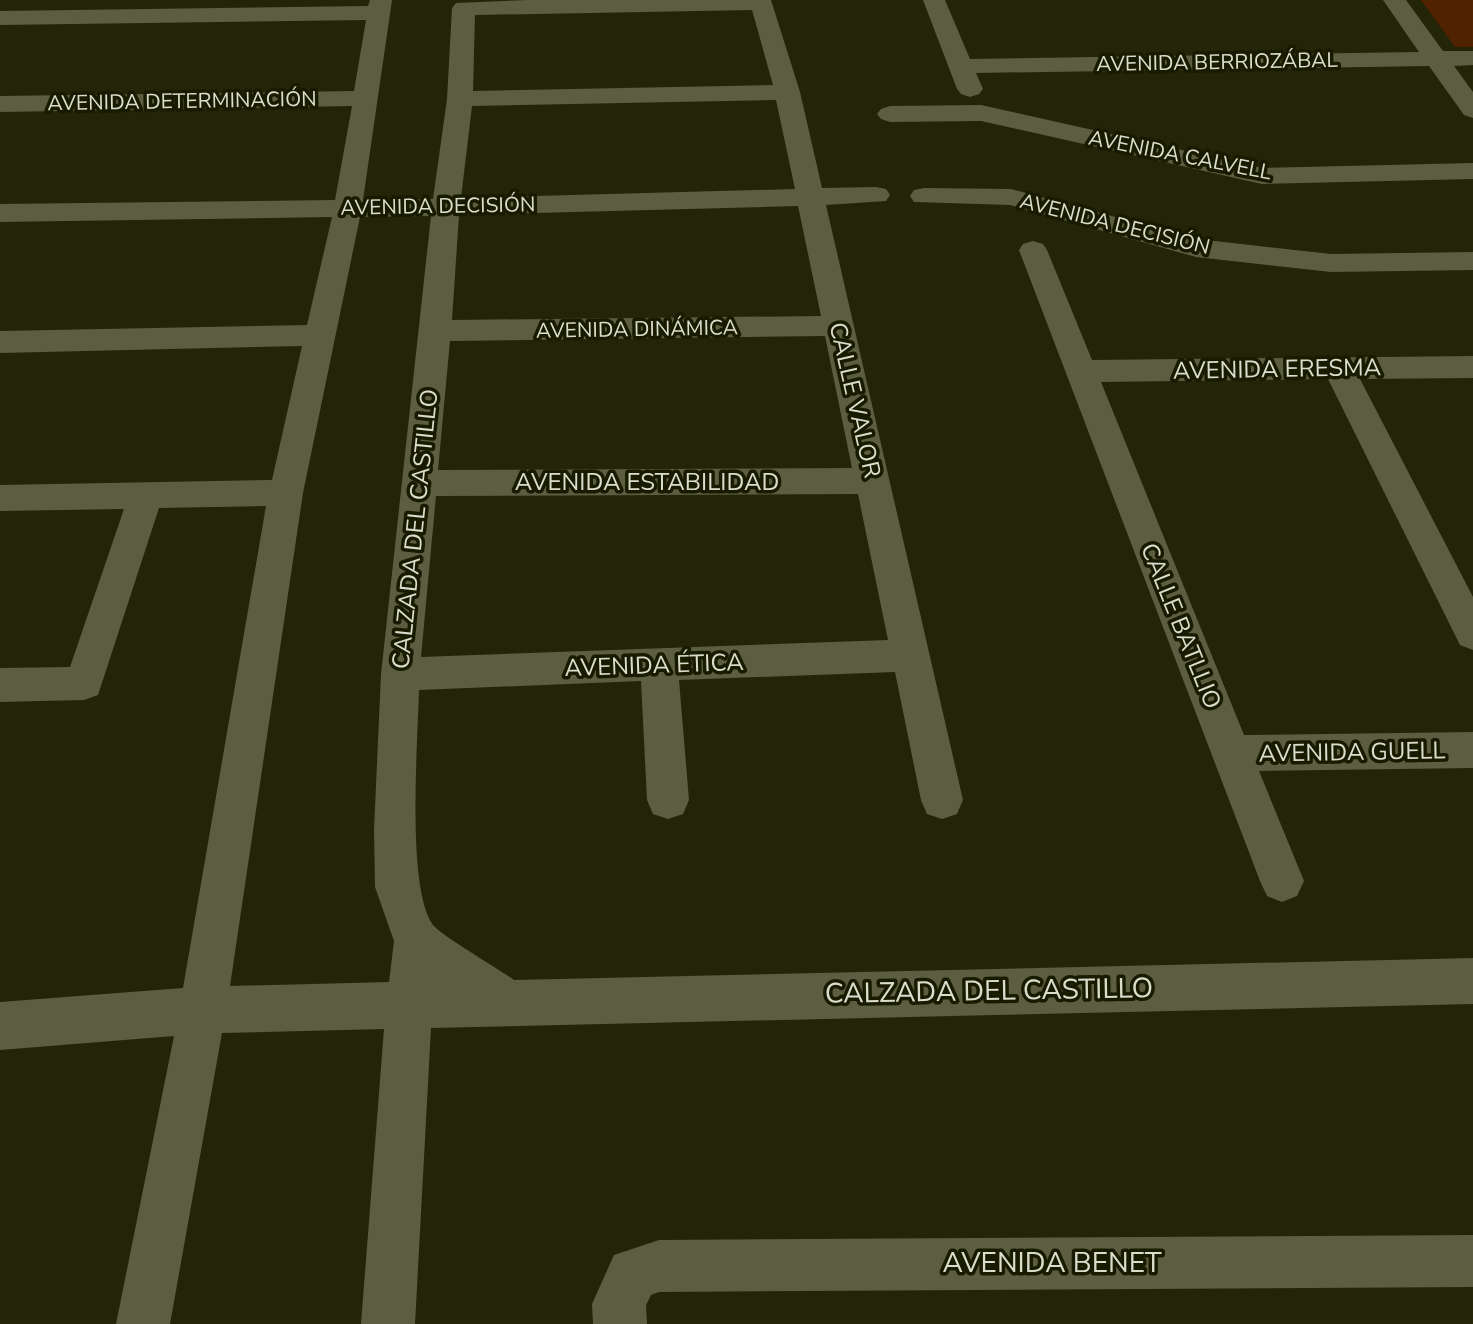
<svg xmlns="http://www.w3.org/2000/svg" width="1473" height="1324" font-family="'Nunito Sans',sans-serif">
<rect width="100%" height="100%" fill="#232508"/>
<path fill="#512200" d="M1421,0H1473V47H1455Z"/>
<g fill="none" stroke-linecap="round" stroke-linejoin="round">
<path fill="#5b5e40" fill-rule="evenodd" d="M370,0H392L363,200L433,199L447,99L452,8L456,3L528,0H771L800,92L822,188L876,187L886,189L890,195L886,201L826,205L963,800L957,814L942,819L927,814L921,800L895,672L679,680L689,800L683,814L668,819L653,814L647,800L641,681L419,690C418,740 406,888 433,925C442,936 499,969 514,980L1473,958V1004L431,1028L415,1324H361L384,1029L222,1033L170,1324H116L174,1036L0,1050V1002L183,988L266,506L159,508L98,695L84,700L0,702V668L70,667L124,509L0,511V485L272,480L302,346L0,353V331L307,325L332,217L0,222V204L335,200L352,106L0,112V96L354,91L366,20L0,25V11L368,6ZM752,10L773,85L473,91L475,15ZM776,100L795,189L461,198L472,106ZM798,206L821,316L452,320L459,215ZM431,216L381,674L374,830L375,887L394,941L389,982L230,986L303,493L360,217ZM825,336L852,468L438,470L450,341ZM858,494L888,640L421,657L436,496Z
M923,0H945L970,59L1419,52L1383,0H1406L1443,51H1473V65L1454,66L1473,92V118L1464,115L1429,66L976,73L983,89L979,94L970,97L961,94L957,89Z
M981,105L1262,168L1473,163V179L1262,184L981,121L890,122L881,119L877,114L881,109L890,106Z
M924,188L1011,189L1197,239L1331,254L1473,252V270L1331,272L1196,257L1010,205L914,202L910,196L914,190Z
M1033,241L1043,244L1047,250L1092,360L1473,356V378L1360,379L1473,597V650L1460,645L1328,379L1101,382L1244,735L1473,732V768L1259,771L1304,881L1297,896L1282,902L1267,896L1260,881L1019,250L1023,244Z
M1473,1235V1287L659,1292L651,1295L646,1305L647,1324H593L592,1304L614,1255L659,1240Z"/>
</g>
<g text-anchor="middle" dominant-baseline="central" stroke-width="7" stroke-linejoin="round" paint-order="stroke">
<g font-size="21" fill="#dbddcc" stroke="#191b01">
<text transform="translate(1217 62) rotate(-1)">AVENIDA BERRIOZÁBAL</text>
<text transform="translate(182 101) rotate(-1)">AVENIDA DETERMINACIÓN</text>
<text transform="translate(1180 155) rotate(11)">AVENIDA CALVELL</text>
<text transform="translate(438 206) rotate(-1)">AVENIDA DECISIÓN</text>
<text transform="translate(1115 224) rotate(14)">AVENIDA DECISIÓN</text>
<text transform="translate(637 329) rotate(-1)">AVENIDA DINÁMICA</text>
</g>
<g font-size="24" fill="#dbddcc" stroke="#191b01">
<text transform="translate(1277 369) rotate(-1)">AVENIDA ERESMA</text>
<text transform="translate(855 400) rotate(77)">CALLE VALOR</text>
<text x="647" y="482">AVENIDA ESTABILIDAD</text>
<text transform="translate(415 529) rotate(-84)">CALZADA DEL CASTILLO</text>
<text transform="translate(1181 626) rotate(68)">CALLE BATLLIO</text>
<text transform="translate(654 665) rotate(-2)">AVENIDA ÉTICA</text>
<text transform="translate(1352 752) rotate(-1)">AVENIDA GUELL</text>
</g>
<g font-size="28" fill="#dbddcc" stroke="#191b01">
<text transform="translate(989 991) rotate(-1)">CALZADA DEL CASTILLO</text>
<text x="1052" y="1263">AVENIDA BENET</text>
</g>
</g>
</svg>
